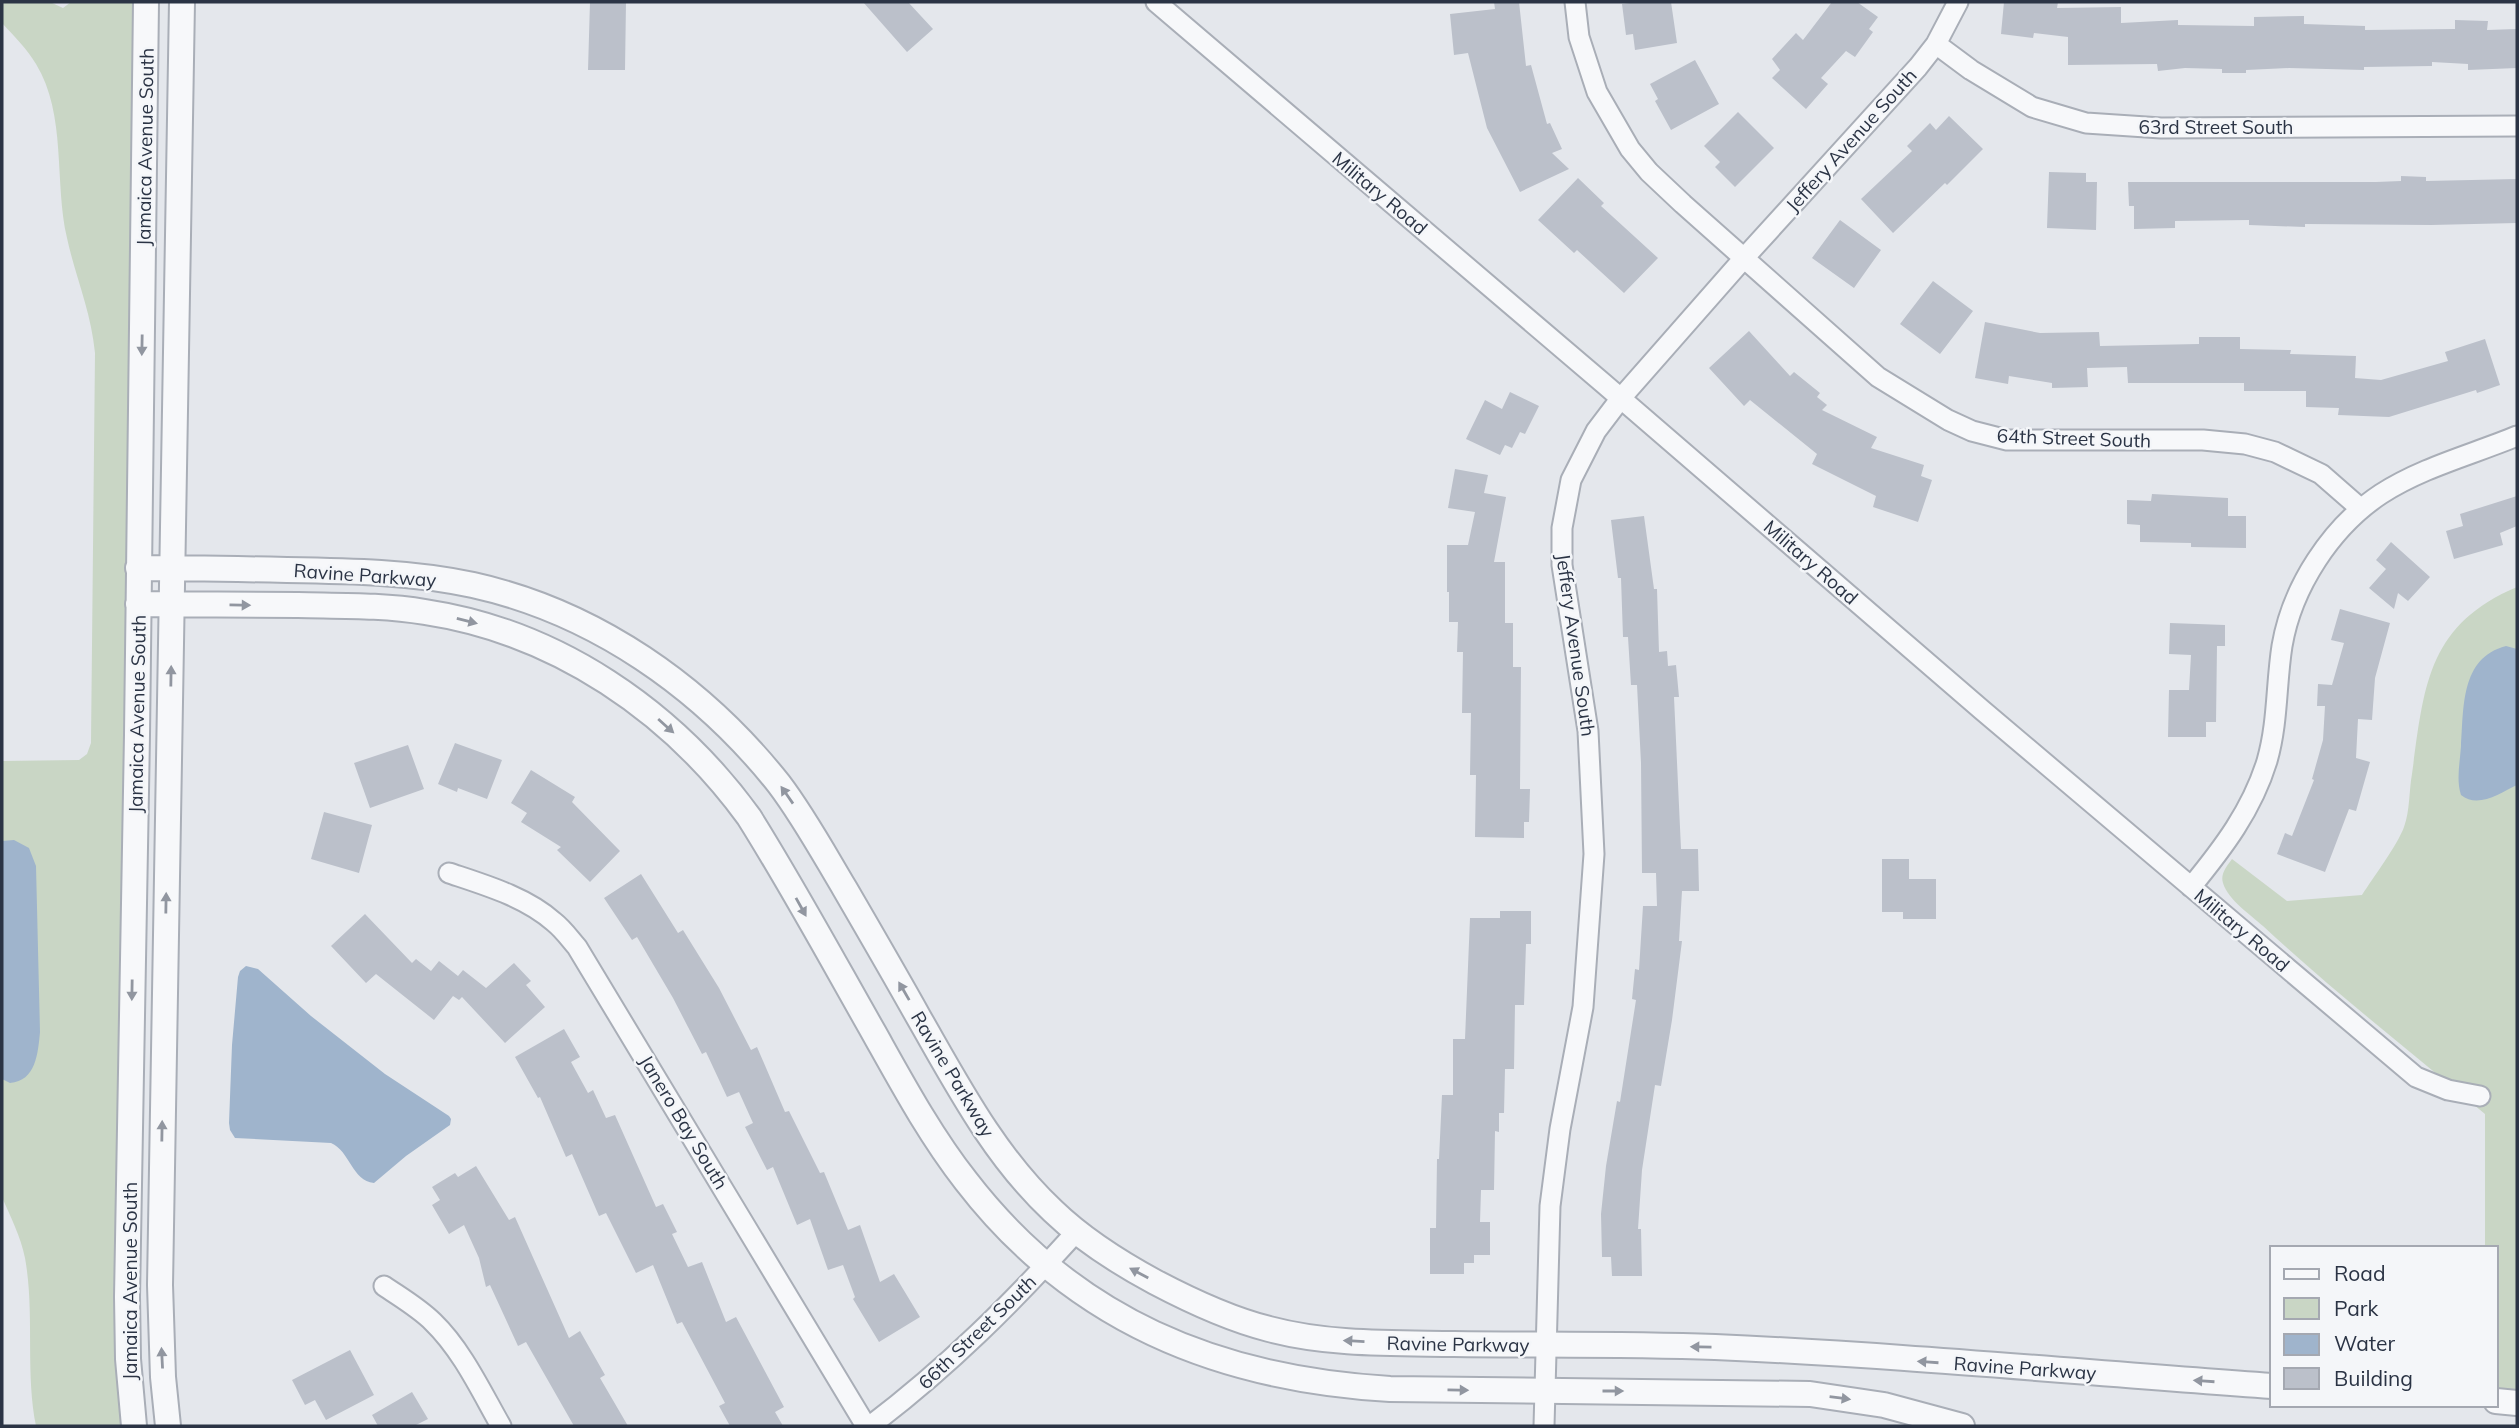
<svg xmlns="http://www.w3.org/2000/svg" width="2519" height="1428" font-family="Mulish,sans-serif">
<rect width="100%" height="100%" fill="#e4e7ec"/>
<path fill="#c9d6c5" d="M2,2H50L63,8L71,2H137L126,1426H36C25,1371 35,1313 25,1258C21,1237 10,1216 2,1197V761L79,760L87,754L91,743L95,353C91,311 76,279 67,238C54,182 67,115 36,64C27,49 14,36 2,23Z
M2517,587V1391L2496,1389V1248H2485V1114C2411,1052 2334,992 2263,926C2251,915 2228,900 2223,883C2220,874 2227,866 2232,859L2287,901L2362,895C2373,878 2398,844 2404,827C2410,811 2409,790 2412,774C2424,687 2427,625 2517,587Z"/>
<path fill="#9fb4cc" d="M2506,646L2517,649V785C2500,793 2478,809 2461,795C2456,780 2460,762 2461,746C2464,708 2460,658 2506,646Z
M14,840L29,848L36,866L40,1032C38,1053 36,1081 10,1083L2,1079V841Z
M246,966L258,969L311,1016L385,1074L449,1116L451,1119L450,1125L406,1156L374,1183C352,1181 350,1151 331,1143L235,1138L230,1130L229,1123L232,1045L238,977L240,971Z"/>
<path fill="#bbc0ca" d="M590,2H626L625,70H588Z
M863,2H908L933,29L907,52Z
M1494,2H1519L1526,66L1531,65L1547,124L1550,123L1562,149L1552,153L1569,169L1520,192L1487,128L1468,53L1454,55L1450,14L1495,9Z
M1638,2H1671L1677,43L1635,50L1633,34L1626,35L1622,4Z
M1832,2H1857L1878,17L1869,29L1873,32L1855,57L1846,51L1821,78L1828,84L1806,109L1772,78L1780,70L1772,59L1796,33L1803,40Z
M2004,2H2058L2057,8L2121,7V23L2178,20V25L2254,26V17L2304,16V24L2365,26V30L2455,29V20L2488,21L2487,30L2517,29V68L2468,70V64L2432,62V66L2364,67V70L2289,68L2246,70V73H2222V69L2185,68L2158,71L2157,64L2068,65V37L2034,33L2033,38L2001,34Z
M1695,60L1719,104L1671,130L1655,101L1658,99L1650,84Z
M1738,112L1774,148L1735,187L1715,167L1720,162L1704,146Z
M1949,116L1983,149L1947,185L1945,183L1893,233L1861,199L1912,151L1907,146L1930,123L1936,130Z
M2049,172L2086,173V182H2097L2096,230L2047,228Z
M2401,176L2426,177V181L2517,179V223L2431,225L2305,224V227L2249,225V220L2175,221V228L2134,229V206H2129L2128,182H2376L2401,181Z
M1578,178L1604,203L1601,206L1658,258L1624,293L1577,250L1574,253L1538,220Z
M1840,220L1881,250L1854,288L1812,258Z
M1933,281L1973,311L1940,354L1900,324Z
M1985,322L2040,333L2099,332L2100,346L2199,344V337H2240V349L2291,350L2290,354L2356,356L2355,378L2381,380L2448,361L2445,352L2485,339L2500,385L2477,393L2476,390L2389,417L2338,415L2339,408L2306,407V391H2244V383H2128L2127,367L2087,368L2088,387L2052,388V383L2009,376L2008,384L1975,378Z
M1749,331L1790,376L1794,372L1820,393L1817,397L1827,405L1822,410L1877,437L1871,448L1924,465L1921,476L1932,480L1918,522L1873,507L1876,496L1812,464L1817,454L1750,400L1744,406L1709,368Z
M1510,392L1539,406L1525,434L1520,432L1512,448L1505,445L1500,455L1466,439L1485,400L1502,409Z
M1455,469L1488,475L1484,493L1506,497L1494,562H1505V623H1513V667H1521L1520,789H1530L1529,822H1524V838L1475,837L1476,775H1470L1471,713H1462L1463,652H1457L1458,622H1449V592H1447V545H1468L1475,512L1448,508Z
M2152,494L2228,498V516H2246V548L2191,547V543L2140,542V525L2127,524V500L2151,501Z
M2517,496V526L2500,533L2503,545L2454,559L2446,531L2463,526L2460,514Z
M1644,516L1654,589H1657L1659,652L1667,651L1668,666L1676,665L1679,697H1674L1681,849H1698L1699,891H1682L1679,941H1682L1672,1020L1661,1086L1655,1085L1642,1170L1638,1229H1641L1642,1276H1612L1611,1257H1602L1601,1214L1606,1166L1617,1101L1620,1102L1636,1000L1632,999L1635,969L1639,970L1643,906H1657L1656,873H1642L1641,763L1637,685H1631L1628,637H1623L1621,578H1618L1611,520Z
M2391,542L2430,577L2408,601L2398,593L2394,609L2369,588L2386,569L2376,560Z
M2340,609L2390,623L2375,678L2372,720L2358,719L2356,758L2370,762L2356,811L2349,809L2325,872L2277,854L2285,833L2292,836L2314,780L2312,779L2323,740L2325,706H2317L2318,684L2332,685L2344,643L2331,640Z
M2170,623L2225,625V646H2217L2216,722H2206V737H2168L2169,690H2189L2191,655L2169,654Z
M455,743L502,760L487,799L458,788L457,792L438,784Z
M408,745L424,789L370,808L354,763Z
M531,770L575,797L572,802L620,851L590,882L557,850L561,847L521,822L527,813L511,803Z
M324,812L372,825L359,873L311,859Z
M1882,859H1909V879H1936V919H1903V912H1882Z
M641,874L678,933L683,930L719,988L751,1050L757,1047L785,1112L789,1111L820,1173L824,1172L848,1230L860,1225L880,1282L894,1274L920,1317L879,1342L853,1299L855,1297L843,1265L828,1270L810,1219L797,1225L773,1167L767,1170L745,1127L753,1123L739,1092L727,1097L706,1052L702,1054L673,998L637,937L632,940L604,898Z
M1500,911H1531V944H1526L1524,1005H1515L1514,1069H1505L1504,1113H1499V1132L1495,1131L1494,1190H1481L1480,1222H1490V1255H1474V1263H1464V1274H1430V1228H1436L1437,1159H1439L1442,1095H1453V1039H1465L1470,918H1500Z
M365,914L412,963L416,959L431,971L439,961L458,976L463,970L486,988L514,963L531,981L526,985L545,1007L505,1043L462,997L459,1000L453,996L434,1020L376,974L366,983L331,946Z
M564,1029L580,1057L571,1062L588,1093L593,1090L606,1118L615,1115L656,1207L663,1204L677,1232L672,1234L688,1267L702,1262L726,1322L736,1317L784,1407L775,1412L783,1426H730L719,1406L725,1403L682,1322L677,1324L653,1265L636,1273L606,1213L599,1216L572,1154L566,1157L540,1097L538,1098L515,1057Z
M476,1166L509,1220L515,1217L569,1338L580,1331L605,1375L600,1378L628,1426H574L526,1342L518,1346L490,1285L486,1287L479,1258L464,1225L449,1234L432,1205L440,1200L432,1187L455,1173L458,1177Z
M350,1350L374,1395L326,1420L315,1400L305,1405L292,1380Z
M412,1392L428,1419L414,1426H378L372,1415Z"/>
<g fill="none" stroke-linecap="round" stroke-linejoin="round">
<g stroke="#a9aeb7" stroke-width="23">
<path id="minor" d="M1156,2L1603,383L1982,710L2416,1077L2448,1090L2480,1096
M1575,2L1579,37L1597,92L1630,149L1649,172L1683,204L1878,377L1948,420L1972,431L2007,440H2203L2245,444L2275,452L2321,474L2361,509
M1936,44L1971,70L2032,107L2086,123L2161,128L2517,126
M449,873C485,885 526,897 554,922C563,929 570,939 577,947L866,1426
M2191,887C2223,848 2252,810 2267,761C2278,723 2276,684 2282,646C2292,587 2331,527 2381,494C2423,467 2471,455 2517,436
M384,1286C400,1297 419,1308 433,1322C462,1350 481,1391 501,1426
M870,1426C948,1367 1012,1303 1077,1231
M1544,1426L1550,1206L1560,1129L1583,1007L1594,854L1588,731L1562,565V528L1571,480L1596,431L1621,398L1745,257L1918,67L1936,44L1958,2"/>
</g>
<g stroke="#a9aeb7" stroke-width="28">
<path id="tertiary" d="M138,568C188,568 238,569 287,570C350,571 412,572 473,585C595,612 702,687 779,784C804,817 824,854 845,889C870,932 895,975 919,1018C958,1086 995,1157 1053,1211C1083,1240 1118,1262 1155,1282C1191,1301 1229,1319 1269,1329C1329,1345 1393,1343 1454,1344C1541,1345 1628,1344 1715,1347C1901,1355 2087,1373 2272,1386
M138,604C192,604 245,605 298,605C340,606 383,605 425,612C557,632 672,711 749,817C793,887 833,961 874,1033C902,1083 930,1135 966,1181C1073,1320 1218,1379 1390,1389L1810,1394L1884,1405L1962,1426
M2496,1401L2517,1403
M134,1426L128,1359L127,1297L137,735L146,2
M168,1426L163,1377L160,1285L182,2"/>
</g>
<use href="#minor" stroke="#f7f8fa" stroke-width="19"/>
<use href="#tertiary" stroke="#f7f8fa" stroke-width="24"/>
</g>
<defs><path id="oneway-solid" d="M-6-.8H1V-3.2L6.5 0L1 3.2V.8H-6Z" transform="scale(1.75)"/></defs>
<g fill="#9196a0">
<use href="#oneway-solid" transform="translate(142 345) rotate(91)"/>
<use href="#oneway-solid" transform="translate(240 605) rotate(1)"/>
<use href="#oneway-solid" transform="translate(467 621) rotate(14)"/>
<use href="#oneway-solid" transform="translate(171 676) rotate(-89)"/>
<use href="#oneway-solid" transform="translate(666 726) rotate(42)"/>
<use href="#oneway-solid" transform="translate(787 795) rotate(-125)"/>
<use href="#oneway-solid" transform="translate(166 903) rotate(-89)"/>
<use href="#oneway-solid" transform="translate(801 907) rotate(61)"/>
<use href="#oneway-solid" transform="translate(132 990) rotate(91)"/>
<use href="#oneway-solid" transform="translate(904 991) rotate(-120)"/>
<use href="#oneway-solid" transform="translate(162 1131) rotate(-89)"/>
<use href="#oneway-solid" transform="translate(1139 1273) rotate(-152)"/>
<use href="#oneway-solid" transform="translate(1354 1341) rotate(-177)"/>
<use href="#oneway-solid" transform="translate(1701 1347) rotate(-179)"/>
<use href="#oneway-solid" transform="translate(162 1358) rotate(-93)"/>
<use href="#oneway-solid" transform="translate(1928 1362) rotate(-176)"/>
<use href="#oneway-solid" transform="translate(2204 1381) rotate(-176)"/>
<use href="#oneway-solid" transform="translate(1458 1390) rotate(1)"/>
<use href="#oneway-solid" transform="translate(1613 1391)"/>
<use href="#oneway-solid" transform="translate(1840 1398) rotate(7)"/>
</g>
<g text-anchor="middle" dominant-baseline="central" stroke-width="5" stroke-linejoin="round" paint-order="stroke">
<g font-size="19" fill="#2b3445" stroke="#f4f6f9">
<text x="2216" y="127">63rd Street South</text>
<text transform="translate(1851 140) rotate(-48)">Jeffery Avenue South</text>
<text transform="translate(145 147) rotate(-89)">Jamaica Avenue South</text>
<text transform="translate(1380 193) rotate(40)">Military Road</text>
<text transform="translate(2074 438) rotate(2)">64th Street South</text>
<text transform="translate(1811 562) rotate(41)">Military Road</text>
<text transform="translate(365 575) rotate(4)">Ravine Parkway</text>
<text transform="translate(1576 645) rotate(82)">Jeffery Avenue South</text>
<text transform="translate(137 714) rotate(-89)">Jamaica Avenue South</text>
<text transform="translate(2242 930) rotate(40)">Military Road</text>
<text transform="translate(953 1074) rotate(59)">Ravine Parkway</text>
<text transform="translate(684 1122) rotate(59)">Janero Bay South</text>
<text transform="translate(130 1281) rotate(-90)">Jamaica Avenue South</text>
<text transform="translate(977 1332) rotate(-44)">66th Street South</text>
<text transform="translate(1458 1344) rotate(1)">Ravine Parkway</text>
<text transform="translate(2025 1368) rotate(4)">Ravine Parkway</text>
</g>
</g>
<rect width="2519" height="1428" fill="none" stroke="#2b3445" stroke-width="7"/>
<rect x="2270" y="1246" width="228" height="161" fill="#f4f6f9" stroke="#a4a8b1" stroke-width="2"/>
<rect x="2284" y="1269" width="35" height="10" fill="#f7f8fa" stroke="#a4a8b1" stroke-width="2"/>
<text x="2334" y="1281" font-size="21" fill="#2b3445">Road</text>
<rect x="2284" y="1298" width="35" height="21" fill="#c9d6c5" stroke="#a4a8b1" stroke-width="2"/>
<text x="2334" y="1316" font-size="21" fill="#2b3445">Park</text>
<rect x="2284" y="1334" width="35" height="21" fill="#9fb4cc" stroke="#a4a8b1" stroke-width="2"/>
<text x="2334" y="1351" font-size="21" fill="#2b3445">Water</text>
<rect x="2284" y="1368" width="35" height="21" fill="#bbc0ca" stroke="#a4a8b1" stroke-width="2"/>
<text x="2334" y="1386" font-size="21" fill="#2b3445">Building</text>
</svg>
